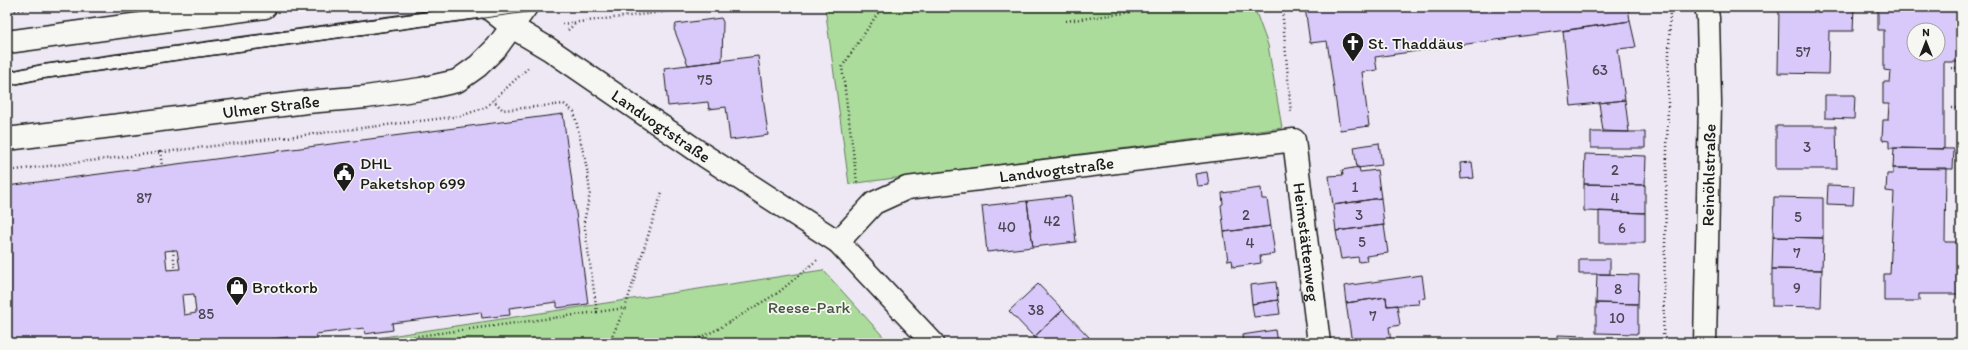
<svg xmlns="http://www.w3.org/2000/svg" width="1968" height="350" font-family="Itim,sans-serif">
<rect width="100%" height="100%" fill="#ede8f4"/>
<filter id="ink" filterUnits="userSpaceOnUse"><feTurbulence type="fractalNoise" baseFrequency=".025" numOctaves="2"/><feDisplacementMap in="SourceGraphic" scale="8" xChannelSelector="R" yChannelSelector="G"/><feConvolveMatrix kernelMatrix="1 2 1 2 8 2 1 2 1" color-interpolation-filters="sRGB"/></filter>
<g filter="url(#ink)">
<path fill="#acdc9c" stroke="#647c5c" d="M825,7H1254L1268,45L1282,128L849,184Z
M823,270L889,343H344Z"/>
<path fill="#d9c9fa" stroke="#1c1c1c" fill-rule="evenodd" d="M1305,7H1628L1630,21L1375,57L1377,70L1362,72L1369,126L1340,130L1327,41L1310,43Z
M1779,7H1854L1853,31H1829L1828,74L1778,73Z
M1878,7H1959V62H1944V149L1889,148V141L1882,140L1883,120H1888L1889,104H1883V82H1890L1891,71L1884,70V30H1878ZM1914,30H1938V54H1914Z
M721,18L723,22L722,61L688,65L674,29L676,24Z
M1630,21L1636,47L1618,49L1625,100L1571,106L1563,31Z
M758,56L768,135L730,140L726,107L709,109L708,102L668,106L664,68Z
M1825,95H1855L1854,119L1825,118Z
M1625,100L1629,132L1603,131L1599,103Z
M563,114L588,304L557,308V302L509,308L510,315L482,318L481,312L392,323L393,330L365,334L364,328L316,334L317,340L295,343H288V337L242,343H7V186ZM173,250H177L180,269L167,270L165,251ZM194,294L196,313L184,315L182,295Z
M1776,126H1836L1837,169H1776Z
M1591,132H1645V148H1591Z
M1379,143L1382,165L1357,168L1354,147Z
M1894,148L1954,149L1953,169L1893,168Z
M1585,154L1646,156L1645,185L1584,184Z
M1472,162L1474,178L1461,179L1460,163Z
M1359,167L1360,172L1377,170L1381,198L1333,205L1329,176L1343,175L1342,170Z
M1893,168H1946L1945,242H1961V294H1919V301H1884V274H1890L1894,192L1886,191L1887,174H1893Z
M1207,172L1209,185L1197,186L1195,174Z
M1584,184L1645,185V213L1584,211Z
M1828,185L1854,186L1853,205L1827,204Z
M1261,188L1262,199H1267L1271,226L1224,232L1221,205L1223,204L1222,193Z
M1071,196L1076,242L1033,247L1027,201Z
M1774,197L1823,198V238L1773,237Z
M1381,198L1384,225L1336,231L1333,205Z
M1027,201L1033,247L987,252L982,206Z
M1599,211L1645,213V243H1599Z
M1384,225L1388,253L1366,256L1367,261L1359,262L1358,257L1341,259L1336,231Z
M1271,226L1275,254L1260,256L1261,263L1233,267L1232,260L1228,261L1224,232Z
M1773,237L1823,238L1822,270L1772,269Z
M1579,259H1610V274H1579Z
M1772,269L1822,270L1821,307L1772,306Z
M1597,274L1639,275L1638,304L1596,303Z
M1422,275L1425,298L1418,299L1419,304L1387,306L1386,297L1346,303L1344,286Z
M1276,282L1278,300L1252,304L1250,285Z
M1038,284L1063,310L1034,337L1009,311Z
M1386,297L1387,306L1397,305L1400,325L1389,327L1391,343H1352L1346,303Z
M1278,300L1280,314L1254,317L1252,304Z
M1596,303L1638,304V334L1596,333Z
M1063,310L1089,337L1082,343H1040L1034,337Z
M1275,330L1277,343H1243L1242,335Z
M1558,335L1586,336V343H1558Z"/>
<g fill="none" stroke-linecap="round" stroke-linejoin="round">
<g stroke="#1c1c1c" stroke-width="16">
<path id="service" d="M7,79L40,72L510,7"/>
</g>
<g stroke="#1c1c1c" stroke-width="25">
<g id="minor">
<path id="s1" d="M512,27L549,49L705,156L838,242L933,343"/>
<path id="s2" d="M838,242L874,203L907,188L1294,140L1319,343"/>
</g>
</g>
<g stroke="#1c1c1c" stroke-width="25">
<g id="tertiary">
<path d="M487,7L512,27"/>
<path d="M7,42L265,7"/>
<path id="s3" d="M7,139L307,102L366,97L421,89L457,81L478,66L497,47L526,7"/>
<path id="s4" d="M1705,343L1710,103L1708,18L1706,7"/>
</g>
</g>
<path stroke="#1c1c1c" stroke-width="2.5" stroke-dasharray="1 3" stroke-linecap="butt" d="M1282,7L1291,114
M7,12L37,7
M1066,21L1169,7
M562,24L706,7
M568,30L575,24
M1951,68H1961
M1952,108H1961
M160,151L162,166
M7,171L461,116L486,107L528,68
M857,182L842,67L882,7
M173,250L175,269
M597,312L625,308L662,192
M366,343L597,312L584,222L590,193L587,169L574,112L564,104L503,110L493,100
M609,343L625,308
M689,343L718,329L779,292L817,260
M1663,343L1670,7"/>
<use href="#service" stroke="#f6f6f2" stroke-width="13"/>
<use href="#minor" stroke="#f6f6f2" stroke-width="22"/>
<use href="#tertiary" stroke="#f6f6f2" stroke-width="22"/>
<path stroke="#1c1c1c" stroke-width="1" d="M7,72L39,65L461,7
M7,86L41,79L564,7"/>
</g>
</g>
<defs>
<g id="church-pin" transform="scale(1.15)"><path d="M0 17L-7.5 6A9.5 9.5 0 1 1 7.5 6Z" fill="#1c1c1c" stroke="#f6f6f2"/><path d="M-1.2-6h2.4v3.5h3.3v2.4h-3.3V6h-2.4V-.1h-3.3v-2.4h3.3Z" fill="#fff"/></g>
<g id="civic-pin" transform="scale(1.15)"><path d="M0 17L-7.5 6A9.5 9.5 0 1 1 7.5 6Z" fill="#1c1c1c" stroke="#f6f6f2"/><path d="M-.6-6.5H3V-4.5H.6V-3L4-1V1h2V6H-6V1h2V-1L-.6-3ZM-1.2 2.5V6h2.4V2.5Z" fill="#fff"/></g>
<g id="shop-pin" transform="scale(1.15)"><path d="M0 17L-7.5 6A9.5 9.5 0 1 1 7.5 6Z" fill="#1c1c1c" stroke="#f6f6f2"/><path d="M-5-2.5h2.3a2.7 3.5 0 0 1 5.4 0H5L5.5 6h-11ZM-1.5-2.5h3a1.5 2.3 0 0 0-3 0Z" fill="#fff"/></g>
</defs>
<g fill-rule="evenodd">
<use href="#church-pin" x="1353" y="43"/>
<use href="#civic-pin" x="344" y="173"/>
<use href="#shop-pin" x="237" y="287"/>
</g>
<g text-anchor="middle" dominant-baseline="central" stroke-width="3.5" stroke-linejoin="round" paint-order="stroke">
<g font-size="15" fill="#4b4754">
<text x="1803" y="52">57</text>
<text x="1600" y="70">63</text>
<text x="705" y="80">75</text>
<text x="1807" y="147">3</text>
<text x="1615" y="170">2</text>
<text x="1355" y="187">1</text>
<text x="144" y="198">87</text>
<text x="1615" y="198">4</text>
<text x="1246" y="215">2</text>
<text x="1359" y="215">3</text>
<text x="1798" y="217">5</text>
<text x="1052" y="221">42</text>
<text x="1007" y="227">40</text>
<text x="1622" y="228">6</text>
<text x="1362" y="242">5</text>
<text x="1250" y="243">4</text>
<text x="1797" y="253">7</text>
<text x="1797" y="288">9</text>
<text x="1618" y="289">8</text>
<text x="1036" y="310">38</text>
<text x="206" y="314">85</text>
<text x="1373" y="316">7</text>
<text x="1617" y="318">10</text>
</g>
<g font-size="17" fill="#1c1c1c" stroke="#f6f6f2" text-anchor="start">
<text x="1368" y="43">St. Thaddäus</text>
<text x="360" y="163">DHL<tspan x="360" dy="20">Paketshop 699</tspan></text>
<text x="252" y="287">Brotkorb</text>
</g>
<g font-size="17" fill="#1c1c1c" stroke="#f6f6f2">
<text stroke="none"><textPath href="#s3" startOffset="266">Ulmer Straße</textPath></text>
<text stroke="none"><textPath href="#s1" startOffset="179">Landvogtstraße</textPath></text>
<text stroke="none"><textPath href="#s2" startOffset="240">Landvogtstraße</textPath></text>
<text stroke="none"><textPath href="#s4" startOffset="168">Reinöhlstraße</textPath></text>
<text stroke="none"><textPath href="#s2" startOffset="582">Heimstättenweg</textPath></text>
</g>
<g font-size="17" fill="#475642" stroke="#f6f6f2">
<text x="809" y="307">Reese-Park</text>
</g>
</g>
<rect width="1968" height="350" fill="none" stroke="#f6f6f2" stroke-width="24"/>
<rect x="12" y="12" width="1944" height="326" fill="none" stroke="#1c1c1c" stroke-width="1.5" filter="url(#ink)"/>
<g transform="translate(1926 42)"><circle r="19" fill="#f6f6f2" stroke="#9f9f9c"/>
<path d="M0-3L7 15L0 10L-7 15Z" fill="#1c1c1c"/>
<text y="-6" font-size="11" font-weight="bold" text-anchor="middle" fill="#1c1c1c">N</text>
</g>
</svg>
